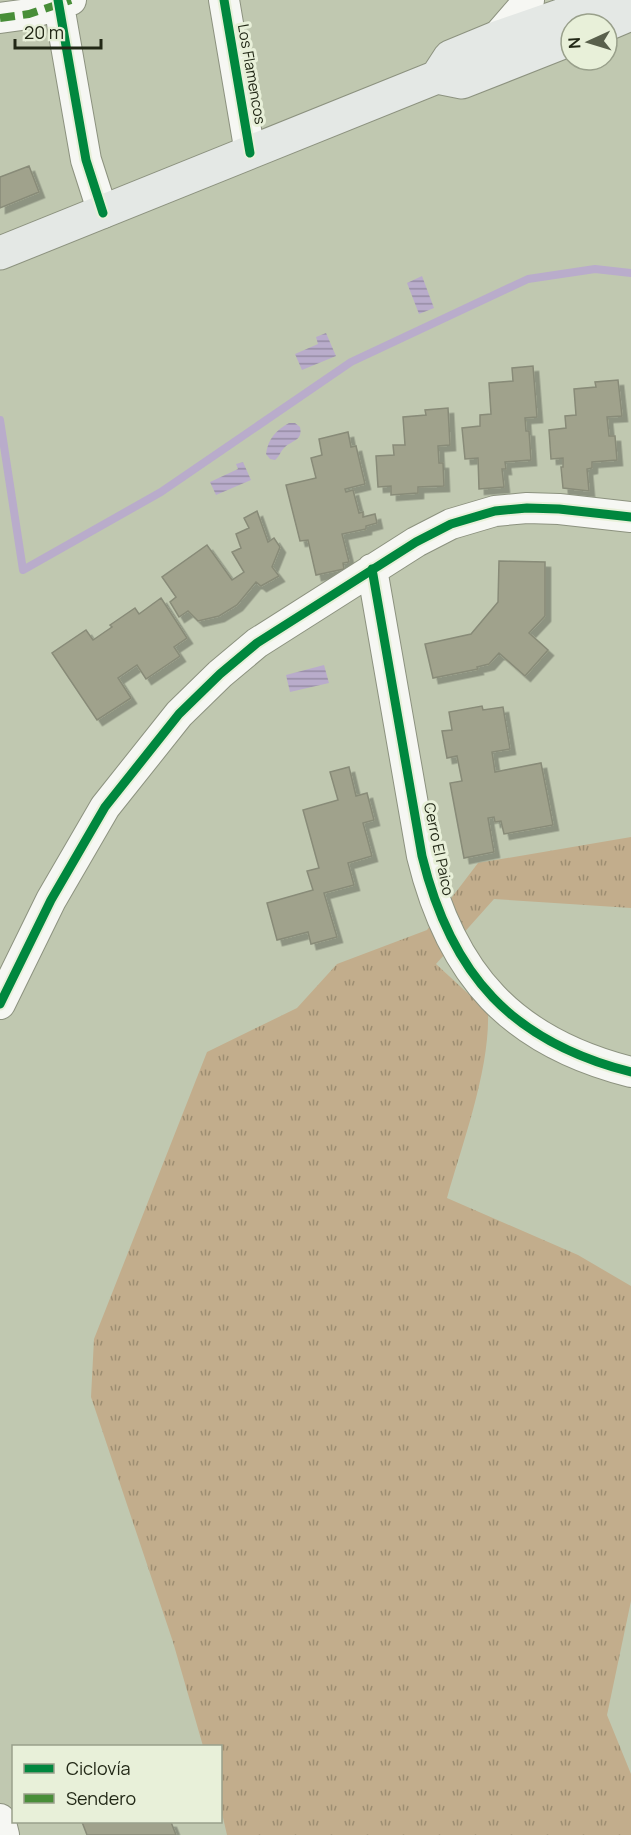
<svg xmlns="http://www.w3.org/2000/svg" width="631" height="1835" font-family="Manrope,sans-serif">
<defs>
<pattern id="grass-tufts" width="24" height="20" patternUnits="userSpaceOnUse" patternTransform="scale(1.5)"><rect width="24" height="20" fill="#c2ad8c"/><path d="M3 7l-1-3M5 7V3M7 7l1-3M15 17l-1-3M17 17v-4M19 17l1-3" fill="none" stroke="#9d8d71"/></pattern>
<pattern id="water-rules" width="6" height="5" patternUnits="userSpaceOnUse" patternTransform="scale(1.5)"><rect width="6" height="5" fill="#b9accb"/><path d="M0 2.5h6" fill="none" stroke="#968ca4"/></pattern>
<filter id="shadow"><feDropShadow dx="5.5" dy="5.5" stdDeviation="0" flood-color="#0004"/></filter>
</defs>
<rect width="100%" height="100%" fill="#c0c8b0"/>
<path fill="url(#grass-tufts)" d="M631,837V908L494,899L436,964L488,1012C490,1069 463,1142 447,1198L578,1255L631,1286V1601L607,1715L631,1774V1835H227L221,1809L220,1746H203L173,1642L91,1397L94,1339L207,1052L297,1008L337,964L427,930L478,863Z"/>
<path fill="url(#water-rules)" d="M422,276L434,308L419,314L407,283Z
M326,333L336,356L302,370L295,354L318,344L316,337Z
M289,423H295L300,427C303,441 292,440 284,448C280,452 280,456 275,460L270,459L266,454C268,439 276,430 289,423Z
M243,462L251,480L216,495L210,482L238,469L236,464Z
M324,665L329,683L290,692L286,675Z"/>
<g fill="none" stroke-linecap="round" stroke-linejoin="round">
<path stroke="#b9accb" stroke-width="8" d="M0,420L23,570L161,492L351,362L528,279L595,269L631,273"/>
</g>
<path fill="#a0a28c" stroke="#888b78" stroke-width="1.5" filter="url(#shadow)" d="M29,166L39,192L0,208V177Z
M533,366L537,417L525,418L526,431H529L531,460L505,462L506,469H502L504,487L479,489L478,458L465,459L462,428L480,426V415L491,414L489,383L513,381L512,368Z
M618,380L622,416L607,417L609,436H615L617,460L592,462V468L587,469L589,491L563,488L561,467H563V458L551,459L549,430L566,428L565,416L576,415L574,389L596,387L595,382Z
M448,408L450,445L438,446L439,463H443L444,486L418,487V493L391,495V486L378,487L376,456L394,455L393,445H405L403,417L426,415L425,410Z
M348,432L351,447L356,446L365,484L345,489L346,492L353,490L359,513L363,512V517L375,514L377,523L366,526V529L342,534L349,562L343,563L344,569L316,575L308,540L300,541L286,485L316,478L311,458L322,455L319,439Z
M257,511L268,542L274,538L280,547L272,567L279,576L261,586L256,582L237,605L219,616L198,621L188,611L179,617L170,602L176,597L162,577L207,545L232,580L244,572L232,552L241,548L236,534L249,528L244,518Z
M499,561L545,562V616L529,633L548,650L525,676L499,653L489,664L477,667L478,669L433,678L425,644L471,634L498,602Z
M161,598L187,638L174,647L180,656L146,679L137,665L118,678L131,698L97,720L52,653L86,630L93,640L112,627L110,625L135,608L139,614Z
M482,706L483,710L503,707L510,749L492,752L495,772L541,763L553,825L504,834L501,821L495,822L494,817L488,818L494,852L464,858L450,783L462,781L457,756L447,758L442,731L452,730L449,712Z
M349,767L356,796L367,793L374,820L363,823L372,856L348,863L354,885L324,893L337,937L311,944L308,932L277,940L267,903L313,890L307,871L319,868L303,810L338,800L330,772Z
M82,1822H171L176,1835H87Z"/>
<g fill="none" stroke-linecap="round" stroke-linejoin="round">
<g stroke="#8c927f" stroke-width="32">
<path id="minor" d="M58,0L86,160L103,213
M224,0L250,153
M0,18L29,14L71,0
M496,38L529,0
M372,569L422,856C451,975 512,1042 631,1072
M0,1004L51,900L105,807L179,714L220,674L257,643L416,542L451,524L495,511L527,508L559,509L631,517
M0,1819L4,1835"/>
</g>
<g stroke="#8c927f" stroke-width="35">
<path id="secondary" d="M607,24L631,14
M437,77L450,57L496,38L606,0
M0,253L437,77L462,82L571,39"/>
</g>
<use href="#minor" stroke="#f6f7f3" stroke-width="30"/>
<use href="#secondary" stroke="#e4e8e5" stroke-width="33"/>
<path stroke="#488e38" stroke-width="8" stroke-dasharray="15 8" stroke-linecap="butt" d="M0,18L29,14L71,0"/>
<g stroke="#e8f0d9" stroke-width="13">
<path id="cycleway" d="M58,0L86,160L103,213
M224,0L250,153
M372,569L422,856C451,975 512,1042 631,1072
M0,1004L51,900L105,807L179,714L220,674L257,643L416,542L451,524L495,511L527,508L559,509L631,517"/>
</g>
<use href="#cycleway" stroke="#00873e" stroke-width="9"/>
</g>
<g text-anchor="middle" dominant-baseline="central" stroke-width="6" stroke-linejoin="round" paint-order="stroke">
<g font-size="15" fill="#222816" stroke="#e8f0d9">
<text transform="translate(252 74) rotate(80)">Los Flamencos</text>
<text transform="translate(439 849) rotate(78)">Cerro El Paico</text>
</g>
</g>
<rect x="12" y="1745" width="210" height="78" fill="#e8f0d9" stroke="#99a08b" stroke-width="1.5"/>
<rect x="24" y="1764" width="30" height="9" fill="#00873e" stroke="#99a08b" stroke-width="1.5"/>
<text x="66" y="1775" font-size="18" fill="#222816">Ciclovía</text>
<rect x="24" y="1794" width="30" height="9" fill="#488e38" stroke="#99a08b" stroke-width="1.5"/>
<text x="66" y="1805" font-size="18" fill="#222816">Sendero</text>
<g transform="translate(589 42) rotate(266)"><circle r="28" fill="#e8f0d9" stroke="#99a08b" stroke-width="1.5"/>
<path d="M0-4.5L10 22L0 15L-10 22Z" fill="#59604c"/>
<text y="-9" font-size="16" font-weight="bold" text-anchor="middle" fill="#222816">N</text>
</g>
<path d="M15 39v9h86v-9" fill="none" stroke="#222816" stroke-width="3"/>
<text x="24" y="39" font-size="18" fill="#222816" stroke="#e8f0d9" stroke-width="4.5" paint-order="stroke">20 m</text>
</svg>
